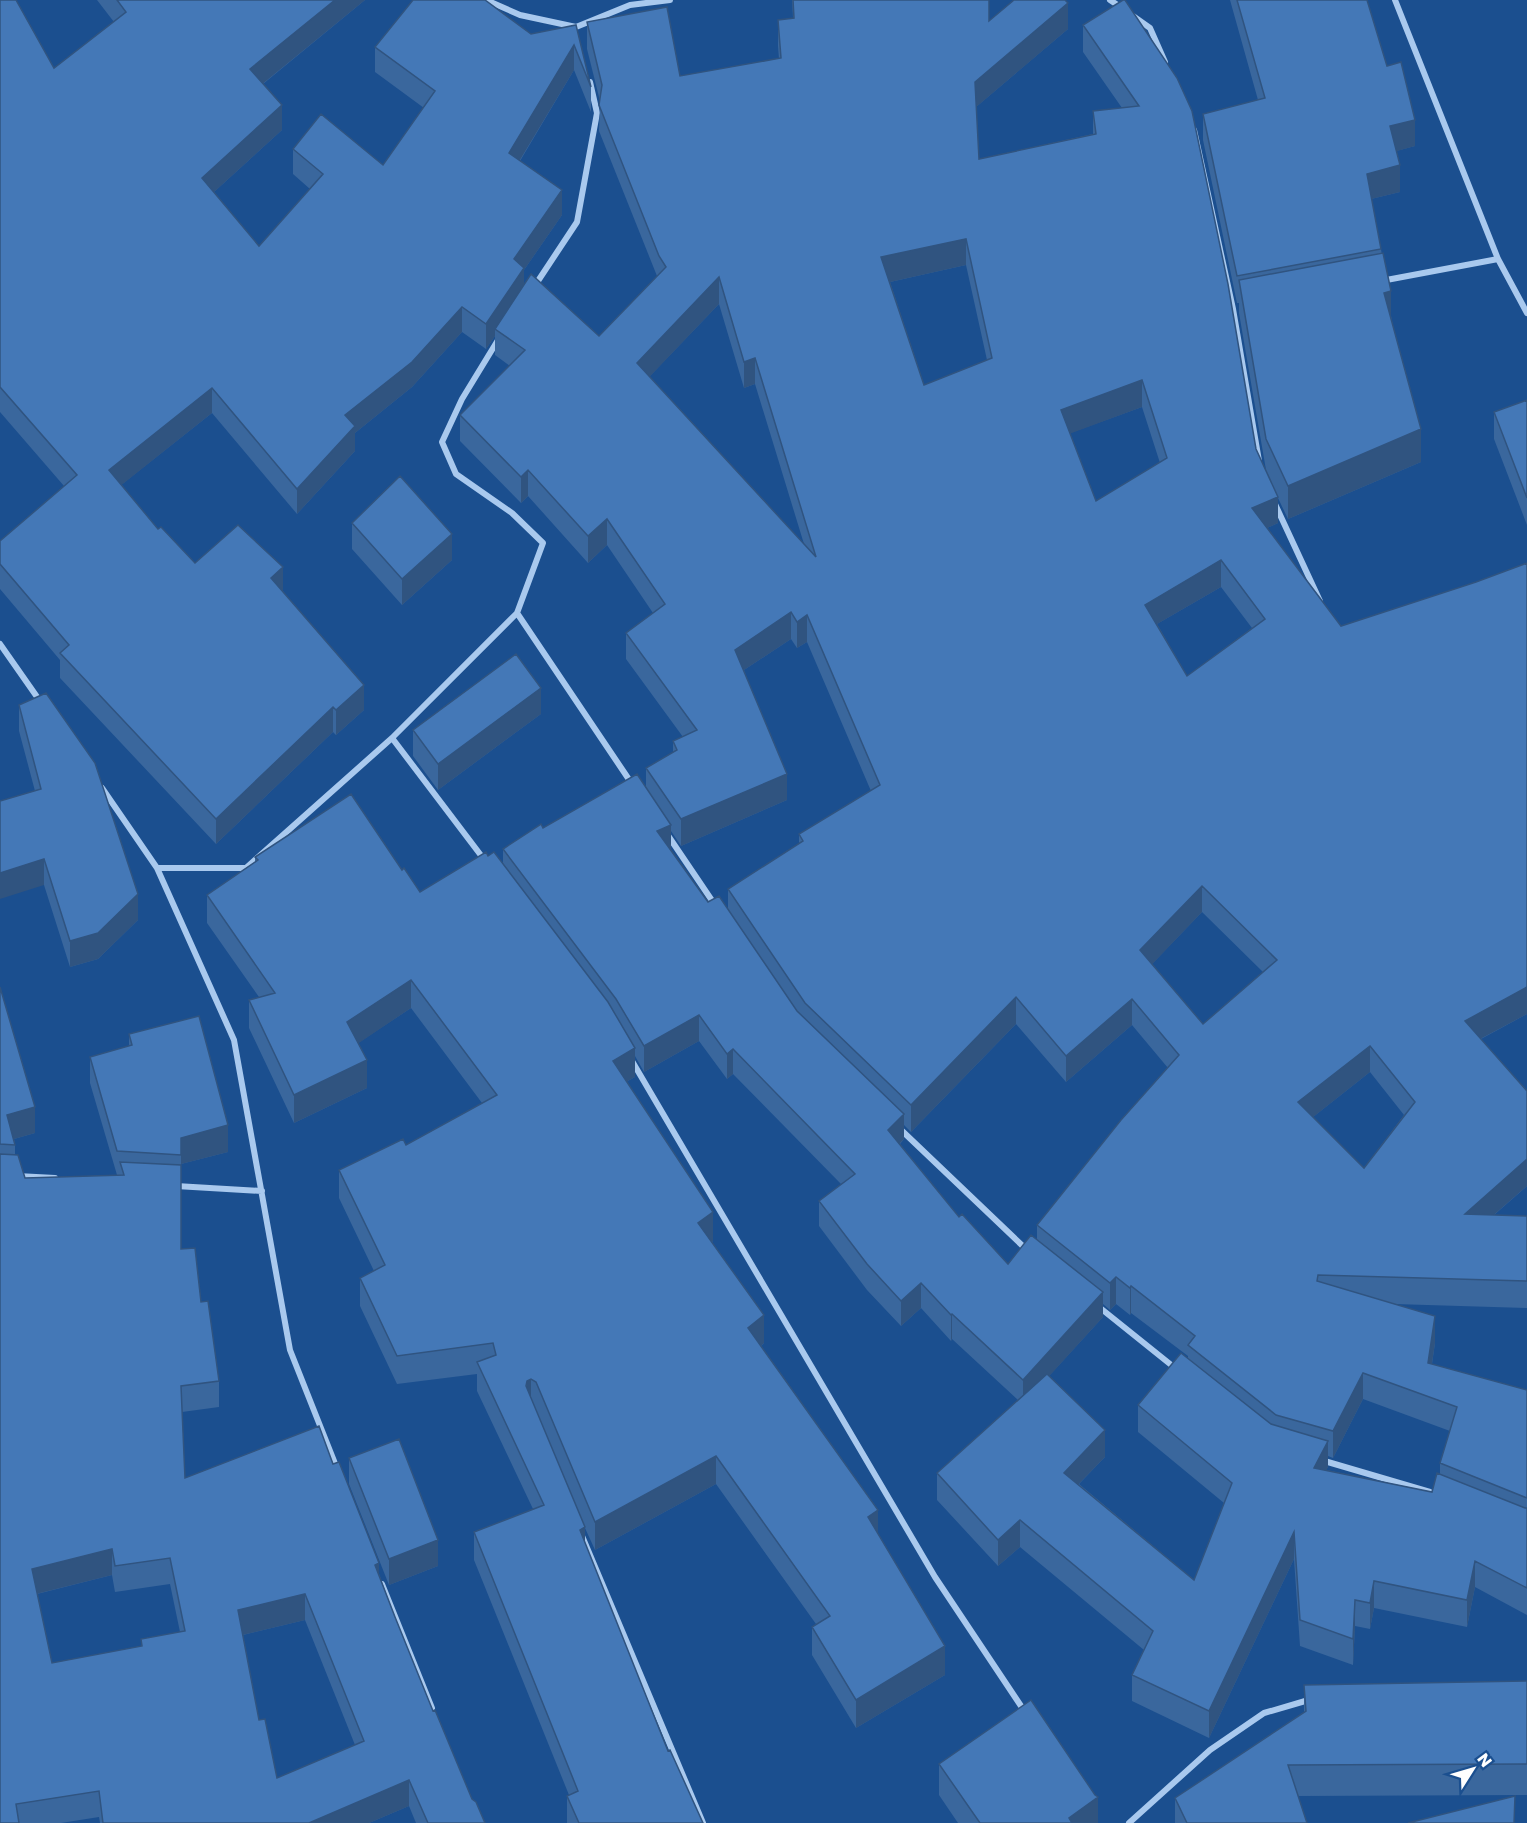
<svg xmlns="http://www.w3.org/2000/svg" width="1527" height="1823" font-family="Poppins,sans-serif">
<rect width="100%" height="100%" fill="#1b4f8f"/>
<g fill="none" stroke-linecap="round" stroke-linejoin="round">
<path stroke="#a9c9ee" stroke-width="6" d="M486,0L520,15L576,27L630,5L670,0
M1110,0L1122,8
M1395,0L1498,259L1527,313
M1133,16L1150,28L1165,62
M1194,130L1233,309L1259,461
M1381,281L1498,259
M534,287L577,222L597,113L590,82
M1275,504L1320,601
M517,613L632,784
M0,644L42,704
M392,738L486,862
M102,788L157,868L234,1040L290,1350L338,1471
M667,834L715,905
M157,868H246L392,738L517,613L543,543L512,513L456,474L442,442L462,399L498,340
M632,1061L935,1577L1025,1712
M898,1127L1028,1251
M17,1176L55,1178
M176,1186L262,1191
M1099,1307L1175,1368
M1321,1460L1430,1492
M582,1536L703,1823
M382,1584L432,1708
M1129,1823L1210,1750L1264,1713L1312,1699"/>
</g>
<path fill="#3a679d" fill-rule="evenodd" d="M0,0L54,68L114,22L97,0H365L263,84L282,130L214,192L259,246L310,189L293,174V149L383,165L424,108L375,72V47L531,34L576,25L591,87V112L574,70L520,161L562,215L524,270V285L599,336L657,276L599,131L600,101L587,49V22L680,76L779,59L778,46V20L793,18L792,0H989V21L1068,29L976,107L979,159L1093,134V111L1122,108L1083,52V25L1123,0L1256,449L1266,470L1239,313V303H1237L1203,140V114L1258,100L1230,0H1367L1387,66L1415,146L1396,151L1400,192L1371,199L1381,249L1391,316L1421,462L1288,519L1278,498V523L1267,528L1341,626L1476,582L1527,563V1014L1481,1039L1527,1186L1494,1215L1527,1216V1308L1394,1304L1435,1343L1432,1364L1527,1390V1615L1475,1587L1467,1627L1374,1608L1370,1629L1355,1626L1353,1665L1300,1646L1294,1559L1209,1738L1132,1701V1675L1144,1650L1020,1547L998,1566L937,1500V1473L1018,1400L952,1339L951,1341L921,1308L901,1326L867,1290L819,1226V1201L841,1184L733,1074L727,1079L699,1041L644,1072L635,1056V1077L626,1082L713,1241L712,1242L764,1343L761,1346L878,1535L945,1675L856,1728L812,1655V1627L816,1624L716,1484L595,1550L585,1528V1543L668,1751L703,1823H567V1796L569,1795L474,1560V1532L533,1509L477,1391V1374L397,1384L360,1306V1278L374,1271L339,1198V1170L406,1145L482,1103L411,1008L358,1043L367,1088L294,1123L249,1028V1000L259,997L207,923V895L255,862V857L402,870L420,892L488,856L503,864V849L543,828L646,788V768L673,752V741L683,737L626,659V633L653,613L607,545L588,563L528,496L521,503L460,441V415L510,366L495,355V336L486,349L462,332L412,387L355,433V451L297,514L212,413L121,485L158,529L195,563L283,591L364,710L336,735L333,732L216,844L60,678V660L0,589V541L64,486L0,412ZM966,265L987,360L924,385L890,282ZM719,304L744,388L755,384L804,544L649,377ZM1142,407L1160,463L1096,501L1070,433ZM1221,587L1252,628L1187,676L1157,624ZM791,639L797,648L807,642L871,791L799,834V844L728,889V909L708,902L671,850V831L681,846L787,800L744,670ZM1202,912L1263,972L1203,1024L1152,964ZM1016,1024L1066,1082L1132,1025L1168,1068L1037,1225V1240L1008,1264L959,1217L900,1144L904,1139V1125L911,1132ZM1370,1072L1404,1115L1364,1168L1313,1117ZM1103,1304L1110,1310L1116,1304L1130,1315L1131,1313L1188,1356V1358L1138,1405V1432L1224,1503L1194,1580L1079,1484L1105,1457L1049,1376L1103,1317ZM1363,1399L1450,1431L1440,1463V1474L1432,1492L1326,1470L1328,1467V1456L1333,1458Z
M1527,400V525L1494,439V412Z
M352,523L452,560L402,605L352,549Z
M19,705L138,920L98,959L70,967L44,885L35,791L19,731Z
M541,714L438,790L413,756V730Z
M0,987L35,1133L14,1139L15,1145V1155L25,1178L117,1175L90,1083V1057L129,1046V1034L228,1152L181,1164V1249L201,1302L219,1381V1407L182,1412L185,1478L333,1464L379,1574L395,1617L433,1711L472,1799L485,1823H416L409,1806L369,1823H100L99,1817L61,1823H0ZM112,1575L115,1592L170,1584L180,1632L141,1639V1646L52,1663L37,1594ZM305,1620L355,1745L277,1778L259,1720L243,1635Z
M349,1458L438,1566L389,1585L349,1484Z
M1527,1681V1795L1298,1796L1307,1823H1175V1798L1304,1712V1685Z
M939,1764L1098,1823H958L939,1795Z"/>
<path fill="#305480" d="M335,0H365L250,94V69Z
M1068,3V29L975,108V82Z
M574,45V70L509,178V153Z
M282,105V130L202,203V178Z
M1415,120V146L1390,153V126Z
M1400,165V192L1367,200V174Z
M562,190V215L524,270V293L495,329V336L486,349V324L514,259Z
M966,239V265L881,284V257Z
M719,277V304L637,390V363Z
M1391,291V324L1384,293Z
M462,307V332L412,387L355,433V451L297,514V489L345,415Z
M755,358V384L744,388V362Z
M1142,380V407L1061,437V410Z
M212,388V413L109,495V470Z
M1421,429V462L1288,519V486Z
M528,470V496L521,503V477Z
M1278,497V523L1252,535V508Z
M607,519V545L588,563V536Z
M452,534V560L402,605V579Z
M1221,560V587L1145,631V605Z
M283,567V592L271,578Z
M791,612V639L735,676V650Z
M807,615V642L797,648V622Z
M364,685V710L336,735V710Z
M541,688V714L438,790V764Z
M333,707V732L216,844V819Z
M787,774V800L681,846V819Z
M671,825V850L657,831Z
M44,859V885L0,899V873Z
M1202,886V912L1140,977V950Z
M138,894V920L98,959L70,967V941Z
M411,980V1008L347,1051V1022Z
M1527,987V1014L1465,1047V1021Z
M1016,997V1024L911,1132V1105Z
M1132,999V1025L1066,1082V1056Z
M699,1015V1041L644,1072V1046Z
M1370,1046V1072L1298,1129V1102Z
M635,1048V1077L613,1089V1061Z
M733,1049V1074L727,1079V1054Z
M367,1060V1088L294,1123V1095Z
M35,1107V1133L7,1141V1115Z
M904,1114V1139L888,1155V1130Z
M228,1125V1152L181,1164V1181V1138Z
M1527,1159V1186L1465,1240V1214Z
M713,1212V1241L698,1251V1223Z
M1116,1277V1304L1110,1310V1283Z
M921,1283V1308L901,1326V1301Z
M1131,1286V1313L1130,1315V1288Z
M1103,1292V1317L1023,1405V1380Z
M952,1314V1339L951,1341V1315Z
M764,1315V1343L748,1357V1328Z
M1435,1316V1343L1428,1389V1363Z
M1363,1373V1399L1333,1458V1431Z
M531,1379V1407L526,1414L527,1381Z
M1105,1430V1457L1064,1499V1473Z
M1328,1441V1467L1314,1494V1468Z
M716,1456V1484L595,1550V1522Z
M878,1510V1538L868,1517Z
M1020,1520V1547L998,1566V1540Z
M585,1527V1555L580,1530Z
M1294,1532V1559L1209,1738V1711Z
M438,1540V1566L389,1585V1559Z
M112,1549V1575L32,1595V1569Z
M1475,1561V1587L1467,1627V1600Z
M379,1563V1589L375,1565Z
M1374,1581V1608L1370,1629V1603Z
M305,1594V1620L238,1636V1610Z
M1355,1600V1626L1353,1665V1639Z
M945,1646V1675L856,1728V1700Z
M409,1780V1806L369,1823H309Z
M1098,1797V1823H1069V1818Z"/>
<path fill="#4478b7" stroke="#305480" stroke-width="1.5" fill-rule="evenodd" d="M0,0H16L54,68L126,12L117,0H335L250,69L282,105L202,178L259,246L323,174L293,149L321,114L383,165L435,91L375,47L413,0H485L531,34L576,25L591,87L574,45L509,153L562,190L514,259L524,268L486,324L462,307L412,362L345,415L355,426L297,489L212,388L109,470L158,529L161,527L195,563L238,525L283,567L271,578L364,685L336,710L333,707L216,819L60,653L69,645L0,564V541L77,475L0,387Z
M793,0H989V21L1014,0H1065L1068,3L975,82L979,159L1096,134L1093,111L1139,106L1083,25L1123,0H1125L1177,78L1192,111L1228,284L1256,449L1278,497L1252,508L1341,626L1476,582L1527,563V987L1465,1021L1527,1091V1159L1465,1214L1527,1216V1281L1318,1275L1317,1281L1435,1316L1428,1363L1527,1390V1498L1440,1463L1457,1407L1363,1373L1333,1431L1276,1415L1188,1345L1195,1336L1131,1286L1130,1288L1116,1277L1110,1283L1037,1225L1121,1120L1179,1055L1132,999L1066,1056L1016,997L911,1105L805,1003L728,889L803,841L799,834L880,785L807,615L797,622L791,612L735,650L787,774L681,819L646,768L677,750L673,741L697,730L626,633L665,604L607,519L588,536L528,470L521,477L460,415L525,350L495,329L531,274L599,336L666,267L659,256L599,105L602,85L587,22L667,7L680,76L781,58L778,20L794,18ZM966,239L992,358L924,385L881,257ZM719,277L744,362L755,358L816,557L637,363ZM1142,380L1167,458L1096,501L1061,410ZM1221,560L1265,619L1187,676L1145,605ZM1202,886L1277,960L1203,1024L1140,950ZM1370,1046L1415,1102L1364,1168L1298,1102Z
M1237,0H1367L1387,66L1401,62L1415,120L1390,126L1400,165L1367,174L1381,249L1237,276L1203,114L1265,98Z
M1383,253L1391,291L1384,293L1421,429L1288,486L1266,439L1239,280Z
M1527,400V498L1494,412Z
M400,476L452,534L402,579L352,523Z
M516,654L541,688L438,764L413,730Z
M46,693L95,763L138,894L98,933L70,941L44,859L0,873V801L41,789L19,705Z
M637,774L671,825L657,831L708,902L719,896L797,1011L904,1114L888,1130L959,1217L962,1214L1008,1264L1031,1235L1103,1292L1023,1380L952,1314L951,1315L921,1283L901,1301L867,1264L819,1201L855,1174L733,1049L727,1054L699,1015L644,1046L616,999L503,849L541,824L543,828Z
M351,794L402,870L404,868L420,892L486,852L488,856L494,852L608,1002L635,1048L613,1061L713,1212L698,1223L764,1315L748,1328L878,1510L868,1517L945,1646L856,1700L812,1627L830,1616L716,1456L595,1522L536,1382L531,1379L527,1381L526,1386L585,1527L580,1530L668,1751L670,1750L703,1823H579L567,1796L578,1791L474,1532L544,1505L477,1362L496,1355L493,1343L397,1356L360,1278L385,1265L339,1170L403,1139L406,1145L497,1095L411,980L347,1022L367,1060L294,1095L249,1000L275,993L207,895L258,860L255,857Z
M0,987L35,1107L7,1115L15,1145L0,1144Z
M199,1016L228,1125L181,1138V1155L117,1151L90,1057L132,1045L129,1034Z
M0,1154L18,1155L25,1178L124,1175L120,1162L181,1165V1249L195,1248L201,1302L208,1301L219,1381L181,1386L185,1478L319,1426L333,1464L339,1462L379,1563L375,1565L395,1617L433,1711L435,1710L472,1799L476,1802L485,1823H428L409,1780L309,1823H103L99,1791L16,1804L19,1823H0ZM112,1549L115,1566L170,1558L185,1631L141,1639L142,1646L52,1663L32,1569ZM305,1594L364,1741L277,1778L265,1719L259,1720L238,1610Z
M1181,1353L1271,1424L1328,1441L1314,1468L1432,1492L1437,1473L1525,1508H1527V1588L1475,1561L1467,1600L1374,1581L1370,1603L1355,1600L1353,1639L1300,1620L1294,1532L1209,1711L1132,1675L1153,1631L1020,1520L998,1540L937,1473L1047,1374L1105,1430L1064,1473L1194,1580L1232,1483L1138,1405Z
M399,1439L438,1540L389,1559L349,1458Z
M1527,1681V1764L1288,1765L1307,1823H1187L1175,1798L1306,1711L1304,1685Z
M1031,1700L1095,1795L1098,1797L1069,1818L1072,1823H980L939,1764Z
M1515,1796L1514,1823H1408Z"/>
<g transform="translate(1473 1769) rotate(53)" stroke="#1b4f8f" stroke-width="4.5" paint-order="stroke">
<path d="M0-4.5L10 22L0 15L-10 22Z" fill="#ffffff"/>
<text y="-9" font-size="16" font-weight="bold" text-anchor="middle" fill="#ffffff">N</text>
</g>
</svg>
